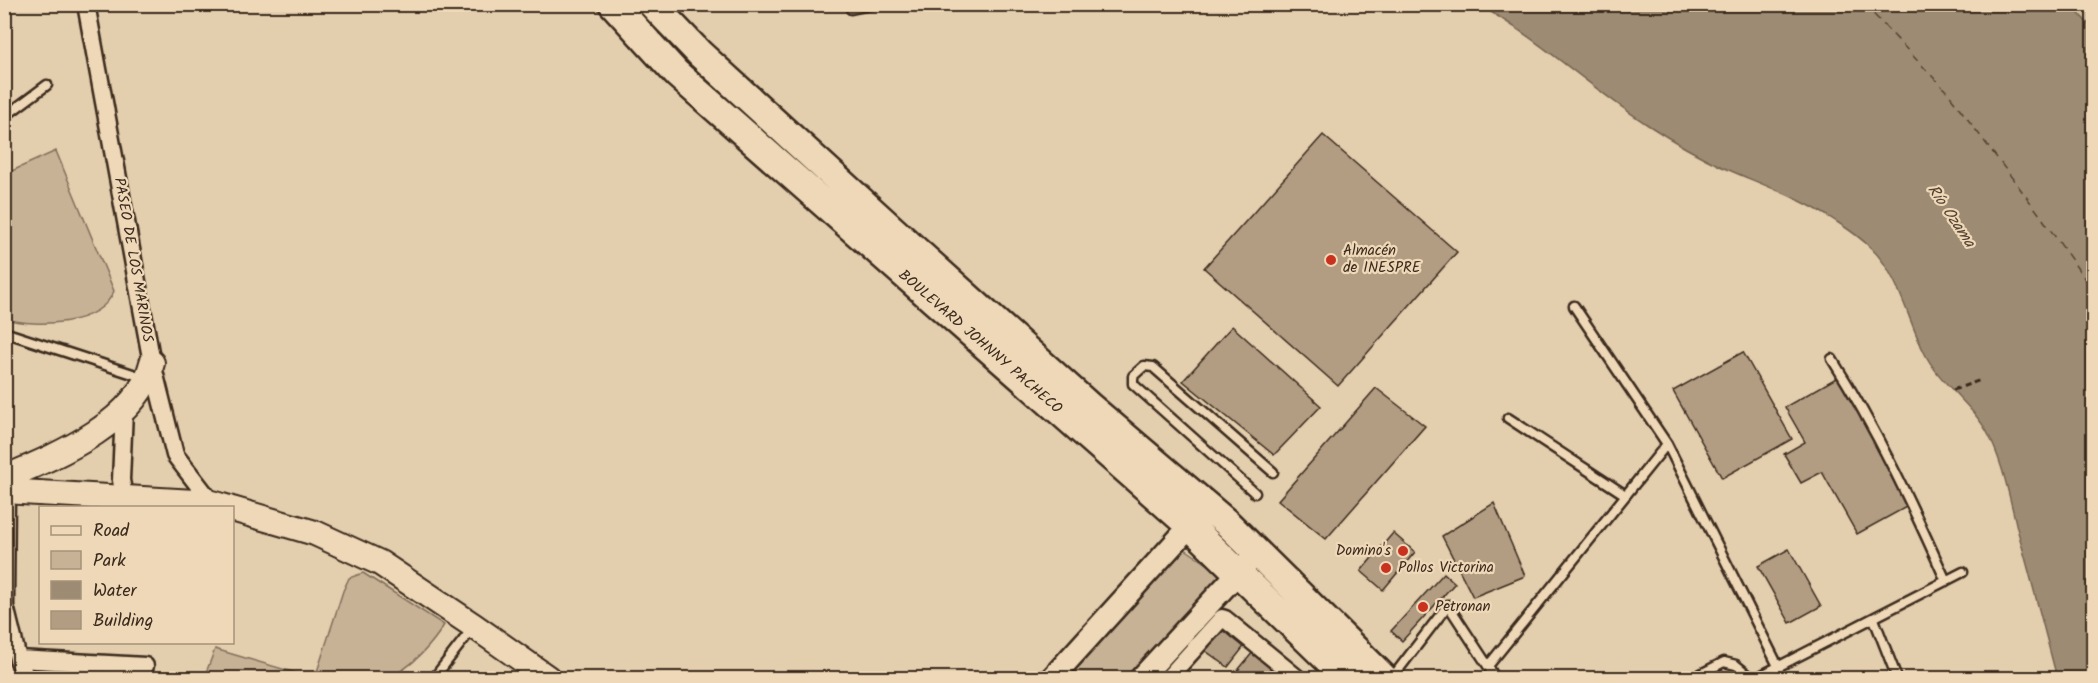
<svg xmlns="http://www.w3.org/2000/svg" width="2098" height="683" font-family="Kalam,sans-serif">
<rect width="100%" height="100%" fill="#e3ceae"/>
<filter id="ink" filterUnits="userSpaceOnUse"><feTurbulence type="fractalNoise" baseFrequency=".0167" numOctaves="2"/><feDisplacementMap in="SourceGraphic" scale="12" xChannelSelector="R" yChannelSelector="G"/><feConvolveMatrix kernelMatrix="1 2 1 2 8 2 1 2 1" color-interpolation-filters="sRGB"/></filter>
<g filter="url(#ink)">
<path fill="#d4bfa1" d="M2071,5H2093V30Z"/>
<path fill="#c7b296" stroke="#816e5a" stroke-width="1.5" d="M56,151L114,291C99,327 36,327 5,319V174Z
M1182,547L1222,574L1127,678H1058Z
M363,573L444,625C434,642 410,670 390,676C367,683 339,679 315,678L343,591L349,578Z
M215,649L313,678H204Z"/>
<path fill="#9d8b73" stroke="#766451" stroke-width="1.5" d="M1479,5H2071L2094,30L2093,678H2057C2044,628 2031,578 2017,528C2010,499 2004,469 1992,442C1977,406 1941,387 1924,352C1907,318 1899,275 1871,248C1861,238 1848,229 1837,222C1802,198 1760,184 1722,167C1697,155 1671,140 1648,125C1589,87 1541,40 1479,5Z"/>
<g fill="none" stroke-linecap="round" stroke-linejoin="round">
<path stroke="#544233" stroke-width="1.5" stroke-dasharray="8 6" stroke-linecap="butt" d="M1864,4L1948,93L2040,215L2094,292"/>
</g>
<path fill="#b29d83" stroke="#3b2a1e" stroke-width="1.5" d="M1323,135L1457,252L1338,386L1204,268Z
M1232,326L1321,406L1274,455L1183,381Z
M1743,352L1792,439L1722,478L1673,391Z
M1838,377L1910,505L1857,534L1822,472L1801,483L1784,454L1805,442L1785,407Z
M1376,388L1425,426L1326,539L1278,500Z
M1494,503L1525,576L1473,597L1442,536Z
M1393,533L1415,552L1383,590L1361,571Z
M1789,549L1821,606L1790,623L1758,566Z
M1444,573L1455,583L1402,641L1391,631Z
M1221,625L1246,644L1228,667L1203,649Z
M1253,652L1284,678H1239L1234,675Z"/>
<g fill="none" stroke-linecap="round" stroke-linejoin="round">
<g stroke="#3b2a1e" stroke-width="13">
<path id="service" d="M2091,4L2094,8
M851,9L875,4
M4,117L47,85
M1574,306L1667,444L1779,668
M4,332L145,378
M1832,359C1877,430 1912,505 1946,581
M1508,418L1624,494
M1255,493L1133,384V376L1144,366L1153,367L1273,472
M1874,619L1897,678
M434,678L472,629
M1392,678L1448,605L1488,666
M1495,678L1488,666L1667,444
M1693,678L1724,662L1736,665L1752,678
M1756,678L1963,572"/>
</g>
<g stroke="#3b2a1e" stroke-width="21">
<path id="minor" d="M86,4L152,363L175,455L212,503
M6,491L5,606L18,659L26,678
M124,497L121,480L124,410
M18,659L145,666
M1168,678L1222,618L1225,619L1297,678"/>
</g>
<g stroke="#3b2a1e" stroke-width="26">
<path id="tertiary" d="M1052,678L1199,516
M1141,678L1248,562"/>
</g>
<g stroke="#3b2a1e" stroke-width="28">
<path id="secondary" d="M4,478C56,456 138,423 152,363
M4,491L212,503L229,508
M232,509L315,533L380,563L474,626L548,678"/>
</g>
<g stroke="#3b2a1e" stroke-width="32">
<path id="primary" d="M613,4L677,74L1190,526L1347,678
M652,4L700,54L893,230L1089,406L1228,524L1384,678"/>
</g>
<path stroke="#3b2a1e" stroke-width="3" stroke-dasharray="6 4.5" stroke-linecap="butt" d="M1953,390L1981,380"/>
<use href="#service" stroke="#eed8b7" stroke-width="8"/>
<use href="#minor" stroke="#eed8b7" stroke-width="16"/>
<use href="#tertiary" stroke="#eed8b7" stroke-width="21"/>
<use href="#secondary" stroke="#eed8b7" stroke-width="24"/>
<use href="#primary" stroke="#eed8b7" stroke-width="27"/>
</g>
</g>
<g fill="#c8321e" stroke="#eed8b7" stroke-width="2">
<circle cx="1331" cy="260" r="6"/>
<circle cx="1403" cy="551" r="6"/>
<circle cx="1386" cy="568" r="6"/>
<circle cx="1423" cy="607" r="6"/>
</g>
<g text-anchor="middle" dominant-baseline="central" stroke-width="4.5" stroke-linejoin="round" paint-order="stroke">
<g font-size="15" fill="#3b2a1e" stroke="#eed8b7" text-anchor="start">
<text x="1343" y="251">Almacén<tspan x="1343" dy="17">de INESPRE</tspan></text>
<text x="1391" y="551" text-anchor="end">Domino's</text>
<text x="1398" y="568">Pollos Victorina</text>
<text x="1435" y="607">Petronan</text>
</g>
<g font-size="15" fill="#3b2a1e" stroke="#eed8b7">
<text transform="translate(133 260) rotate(80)">PASEO DE LOS MARINOS</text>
<text transform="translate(980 342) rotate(41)">BOULEVARD JOHNNY PACHECO</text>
</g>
<g font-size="16" font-style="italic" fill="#544233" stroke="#eed8b7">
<text transform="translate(1951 216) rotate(56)">Río Ozama</text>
</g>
</g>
<rect width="2098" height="683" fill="none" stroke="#eed8b7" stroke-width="24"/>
<rect x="12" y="12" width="2074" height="659" fill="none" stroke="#3b2a1e" stroke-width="2" filter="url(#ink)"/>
<rect x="39" y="506" width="195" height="138" fill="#eed8b7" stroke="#a6927a" stroke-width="1.5"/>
<rect x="51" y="526" width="30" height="9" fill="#eed8b7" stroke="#a6927a" stroke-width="1.5"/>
<text x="93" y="536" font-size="18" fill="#3b2a1e">Road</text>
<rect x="51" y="551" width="30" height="18" fill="#c7b296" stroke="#a6927a" stroke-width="1.5"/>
<text x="93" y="566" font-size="18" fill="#3b2a1e">Park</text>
<rect x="51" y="581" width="30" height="18" fill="#9d8b73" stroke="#a6927a" stroke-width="1.5"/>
<text x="93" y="596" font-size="18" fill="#3b2a1e">Water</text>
<rect x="51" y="611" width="30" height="18" fill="#b29d83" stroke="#a6927a" stroke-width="1.5"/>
<text x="93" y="626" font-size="18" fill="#3b2a1e">Building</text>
</svg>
